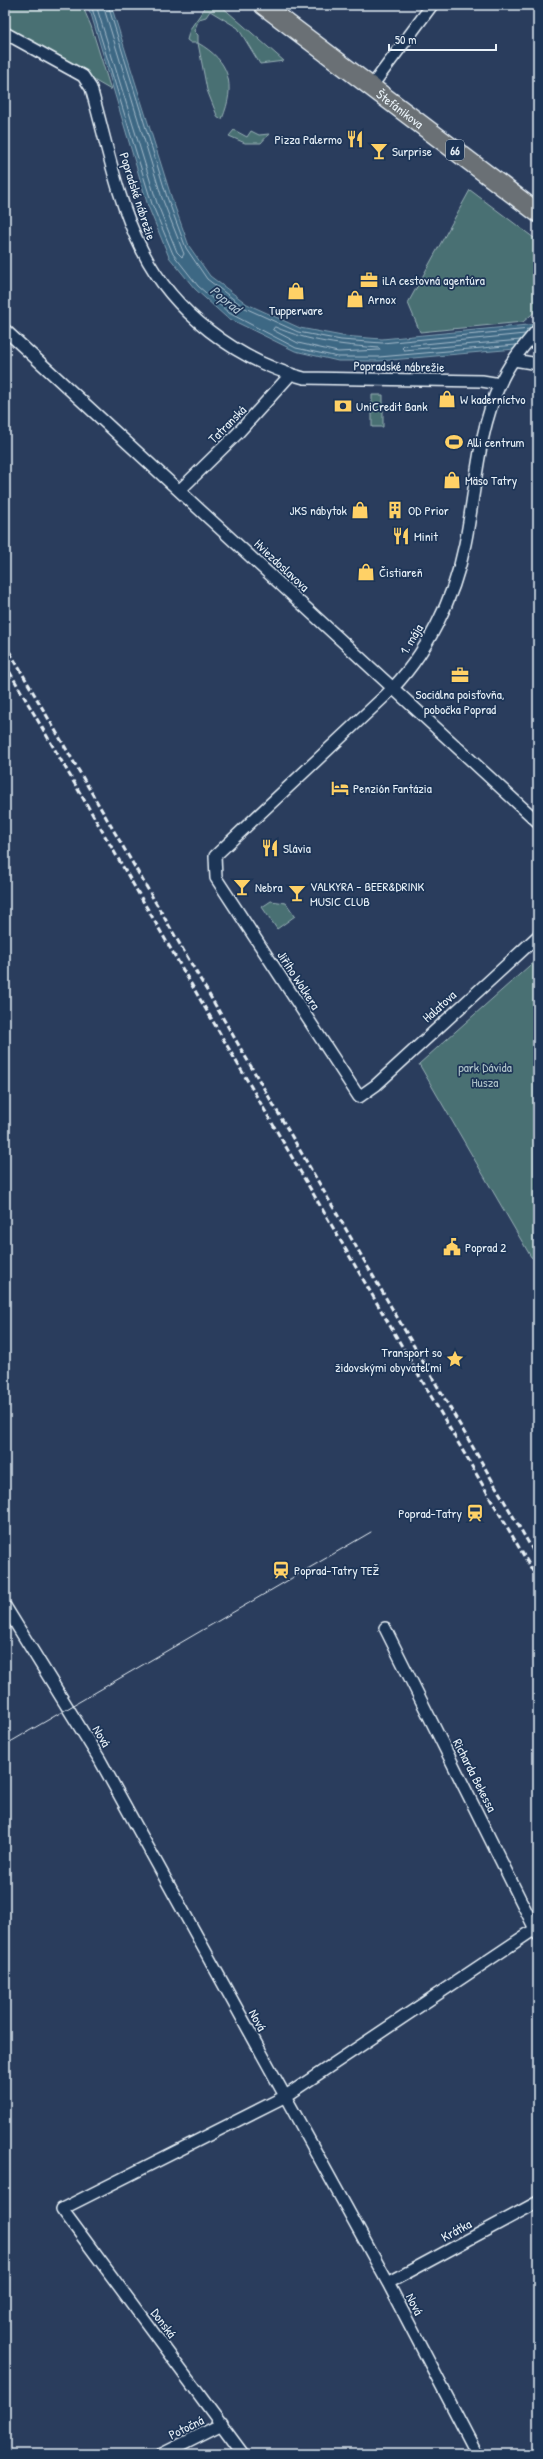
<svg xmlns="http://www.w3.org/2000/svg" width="543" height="2459" font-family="'Patrick Hand',sans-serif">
<rect width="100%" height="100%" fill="#2a3d5d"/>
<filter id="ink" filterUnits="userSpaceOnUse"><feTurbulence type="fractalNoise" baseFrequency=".025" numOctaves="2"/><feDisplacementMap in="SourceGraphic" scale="8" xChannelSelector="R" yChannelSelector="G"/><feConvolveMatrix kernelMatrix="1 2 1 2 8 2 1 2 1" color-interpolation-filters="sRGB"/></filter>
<g filter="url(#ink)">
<path fill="#497073" stroke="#98b0b6" d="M5,5H82L91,26L111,90L5,29Z
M207,5H220L284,61L260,64L238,28L210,11L206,17L199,19L194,31L198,35V43C230,61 236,85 222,119L218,118L207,90L198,43H191L187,40L190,29Z
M234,130L247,137L251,131L259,135L269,134L261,143H245L229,136Z
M470,190L538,241V309L523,322L420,332L408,303Z
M372,395H383V427H372Z
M271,901L286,903L295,916L277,929L262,907Z
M538,958V1261L531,1257L419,1064Z"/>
<path fill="#3d6884" stroke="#819fb2" d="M86,5H111L171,196L189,246L210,276L247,304L300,328L342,336L382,339L538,324V347L379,361H338L295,351L226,317L195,289L169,257L148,206L91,14Z"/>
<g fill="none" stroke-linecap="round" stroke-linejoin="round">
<path stroke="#a4baca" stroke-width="1" d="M91,5L152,204L173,254L198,286L229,313L296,348L338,357H379L516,345
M96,5L157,203L177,252L182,257L184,254L162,198L103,5
M108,5L167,197L186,248L207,279L245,308L298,332L341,340L382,343L530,329
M275,327C310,342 341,345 379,348L380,350L338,352L298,343L273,330Z
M521,340L404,350L402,348L404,346L525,334"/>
<g stroke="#e8f1f8" stroke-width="14">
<path id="minor" d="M5,33L83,76L91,88C106,140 117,201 142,250C173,312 237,361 304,378L482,381L500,384
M371,87L432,5
M538,329C524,346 508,364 500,384C477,434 476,491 465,544C454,599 426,656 386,695L215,856L216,878L359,1097L376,1085L538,936
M5,330L538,822
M514,360L538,364
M180,490L237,434L291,374
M5,1606L100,1760L388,2283L477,2454
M385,1628L538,1935
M388,2283L538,2202
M162,2454L222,2424
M243,2454L62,2209L284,2097L535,1929"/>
</g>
<g stroke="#e8f1f8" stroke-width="21">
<g id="primary">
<path id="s1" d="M263,5L538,213"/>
</g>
</g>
<use href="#minor" stroke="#1d3557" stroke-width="11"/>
<use href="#primary" stroke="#6b7074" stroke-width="18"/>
<path stroke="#e8f1f8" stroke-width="1" d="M5,1745L371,1532"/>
<path stroke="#e8f1f8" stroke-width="3" stroke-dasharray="6 3" stroke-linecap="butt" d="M5,644L538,1559
M5,664L538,1580"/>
</g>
</g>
<defs>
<g id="restaurant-bare" transform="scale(1.38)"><path d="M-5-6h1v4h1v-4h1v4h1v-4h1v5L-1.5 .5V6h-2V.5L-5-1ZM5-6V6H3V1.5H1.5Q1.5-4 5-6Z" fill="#ffd166" stroke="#1d3557" stroke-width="2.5" paint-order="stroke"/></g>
<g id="bar-bare" transform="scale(1.38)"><path d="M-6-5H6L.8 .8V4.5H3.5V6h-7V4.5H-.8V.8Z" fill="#ffd166" stroke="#1d3557" stroke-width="2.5" paint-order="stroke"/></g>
<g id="office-bare" transform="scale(1.38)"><path d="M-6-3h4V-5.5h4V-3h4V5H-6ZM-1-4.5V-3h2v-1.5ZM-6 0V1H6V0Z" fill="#ffd166" stroke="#1d3557" stroke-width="2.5" paint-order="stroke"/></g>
<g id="shop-bare" transform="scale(1.38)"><path d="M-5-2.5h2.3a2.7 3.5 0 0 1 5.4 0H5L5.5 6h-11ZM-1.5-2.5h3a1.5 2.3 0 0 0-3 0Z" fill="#ffd166" stroke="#1d3557" stroke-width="2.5" paint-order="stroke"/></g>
<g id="bank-bare" transform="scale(1.38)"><path d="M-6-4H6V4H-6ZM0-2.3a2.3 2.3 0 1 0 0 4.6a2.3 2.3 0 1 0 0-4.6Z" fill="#ffd166" stroke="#1d3557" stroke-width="2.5" paint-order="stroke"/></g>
<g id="stadium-bare" transform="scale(1.38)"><path d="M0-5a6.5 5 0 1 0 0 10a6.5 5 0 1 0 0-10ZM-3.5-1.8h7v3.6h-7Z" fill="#ffd166" stroke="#1d3557" stroke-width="2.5" paint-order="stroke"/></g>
<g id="building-bare" transform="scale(1.38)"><path d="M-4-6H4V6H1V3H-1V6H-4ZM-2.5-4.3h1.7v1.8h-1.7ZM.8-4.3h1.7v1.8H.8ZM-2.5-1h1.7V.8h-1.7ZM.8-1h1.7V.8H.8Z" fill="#ffd166" stroke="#1d3557" stroke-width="2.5" paint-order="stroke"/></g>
<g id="hotel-bare" transform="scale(1.38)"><path d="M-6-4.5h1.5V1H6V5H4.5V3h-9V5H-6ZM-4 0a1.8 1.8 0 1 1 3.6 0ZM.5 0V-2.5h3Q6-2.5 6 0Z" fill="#ffd166" stroke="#1d3557" stroke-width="2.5" paint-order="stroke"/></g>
<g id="civic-bare" transform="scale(1.38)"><path d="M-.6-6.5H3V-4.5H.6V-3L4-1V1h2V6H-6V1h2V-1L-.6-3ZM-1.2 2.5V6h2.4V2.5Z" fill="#ffd166" stroke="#1d3557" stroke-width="2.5" paint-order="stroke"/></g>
<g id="sight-bare" transform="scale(1.38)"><path d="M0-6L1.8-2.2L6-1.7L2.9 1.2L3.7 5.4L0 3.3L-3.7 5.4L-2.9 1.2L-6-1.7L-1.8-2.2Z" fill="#ffd166" stroke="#1d3557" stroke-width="2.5" paint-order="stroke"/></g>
<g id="station-bare" transform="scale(1.38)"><path d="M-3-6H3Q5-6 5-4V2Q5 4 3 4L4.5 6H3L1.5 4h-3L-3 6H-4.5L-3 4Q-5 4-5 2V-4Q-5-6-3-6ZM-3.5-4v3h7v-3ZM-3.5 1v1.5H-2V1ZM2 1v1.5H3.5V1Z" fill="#ffd166" stroke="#1d3557" stroke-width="2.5" paint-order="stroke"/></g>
</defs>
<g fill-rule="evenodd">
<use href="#restaurant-bare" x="355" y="139"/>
<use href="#bar-bare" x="379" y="151"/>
<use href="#office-bare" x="369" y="280"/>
<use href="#shop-bare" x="296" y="291"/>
<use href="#shop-bare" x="355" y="299"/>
<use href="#shop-bare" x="447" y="399"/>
<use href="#bank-bare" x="343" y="406"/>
<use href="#stadium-bare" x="454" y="442"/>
<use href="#shop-bare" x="452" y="480"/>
<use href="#shop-bare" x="360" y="510"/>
<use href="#building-bare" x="395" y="510"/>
<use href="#restaurant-bare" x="401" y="536"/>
<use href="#shop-bare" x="366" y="572"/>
<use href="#office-bare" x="460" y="675"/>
<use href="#hotel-bare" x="340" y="788"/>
<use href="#restaurant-bare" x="270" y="848"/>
<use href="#bar-bare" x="242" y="887"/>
<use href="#bar-bare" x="297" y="893"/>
<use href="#civic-bare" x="452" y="1247"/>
<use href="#sight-bare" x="455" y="1359"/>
<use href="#station-bare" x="475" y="1513"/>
<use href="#station-bare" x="281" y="1570"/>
</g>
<g text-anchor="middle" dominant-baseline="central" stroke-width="3.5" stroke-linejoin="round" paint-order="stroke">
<rect fill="#1d3557" stroke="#abb9c8" stroke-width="1" x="446" y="140" width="18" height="20" rx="3"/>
<g font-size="12" font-weight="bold" fill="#e8f1f8">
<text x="455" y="150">66</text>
</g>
<g font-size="13" fill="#e8f1f8" stroke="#1d3557">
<text stroke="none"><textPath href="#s1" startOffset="172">Štefánikova</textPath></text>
<text transform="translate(138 196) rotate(72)">Popradské nábrežie</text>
<text transform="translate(399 366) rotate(1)">Popradské nábrežie</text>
<text transform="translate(227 424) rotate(-45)">Tatranská</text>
<text transform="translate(282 565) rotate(43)">Hviezdoslavova</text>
<text transform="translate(411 639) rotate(-59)">1. mája</text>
<text transform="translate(299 980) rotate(57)">Jiřího Wolkera</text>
<text transform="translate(439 1006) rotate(-42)">Halatova</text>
<text transform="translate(102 1736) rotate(59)">Nová</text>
<text transform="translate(475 1775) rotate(63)">Richarda Bekessa</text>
<text transform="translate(258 2020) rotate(61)">Nová</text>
<text transform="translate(456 2230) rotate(-28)">Krátka</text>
<text transform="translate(415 2304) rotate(63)">Nová</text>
<text transform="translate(164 2323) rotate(53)">Donská</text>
<text transform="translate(186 2427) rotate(-26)">Potočná</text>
</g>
<g font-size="13" fill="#e8f1f8" stroke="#1d3557" text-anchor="start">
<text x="342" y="139" text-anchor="end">Pizza Palermo</text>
<text x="392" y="151">Surprise</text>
<text x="382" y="280">iLA cestovná agentúra</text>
<text x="368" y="299">Arnox</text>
<text x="296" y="310" text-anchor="middle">Tupperware</text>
<text x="460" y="399">W kaderníctvo</text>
<text x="356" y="406">UniCredit Bank</text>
<text x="467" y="442">Alli centrum</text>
<text x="465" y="480">Mäso Tatry</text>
<text x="347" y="510" text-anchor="end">JKS nábytok</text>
<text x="408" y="510">OD Prior</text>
<text x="414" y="536">Minit</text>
<text x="379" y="572">Čistiareň</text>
<text x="460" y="694" text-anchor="middle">Sociálna poisťovňa,<tspan x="460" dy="15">pobočka Poprad</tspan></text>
<text x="353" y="788">Penzión Fantázia</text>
<text x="283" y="848">Slávia</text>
<text x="310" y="886">VALKYRA - BEER&amp;DRINK<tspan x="310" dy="15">MUSIC CLUB</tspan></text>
<text x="255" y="887">Nebra</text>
<text x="465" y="1247">Poprad 2</text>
<text x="442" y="1352" text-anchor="end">Transport so<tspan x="442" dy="15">židovskými obyvateľmi</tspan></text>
<text x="462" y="1513" text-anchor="end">Poprad-Tatry</text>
<text x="294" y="1570">Poprad-Tatry TEŽ</text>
</g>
<g font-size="13" fill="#b0c4c9" stroke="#1d3557">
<text x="485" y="1067">park Dávida<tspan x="485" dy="15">Husza</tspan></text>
</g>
<g font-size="14" font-style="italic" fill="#acc1cf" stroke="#1d3557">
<text transform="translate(226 299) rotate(39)">Poprad</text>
</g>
</g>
<rect width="543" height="2459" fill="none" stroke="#1d3557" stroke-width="20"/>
<rect x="10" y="10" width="523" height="2439" fill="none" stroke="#e8f1f8" stroke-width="1.5" filter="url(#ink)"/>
<path d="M389 44v6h107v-6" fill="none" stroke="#e8f1f8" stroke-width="2"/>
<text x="395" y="44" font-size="12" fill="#e8f1f8" stroke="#1d3557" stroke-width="3" paint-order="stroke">50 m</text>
</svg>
